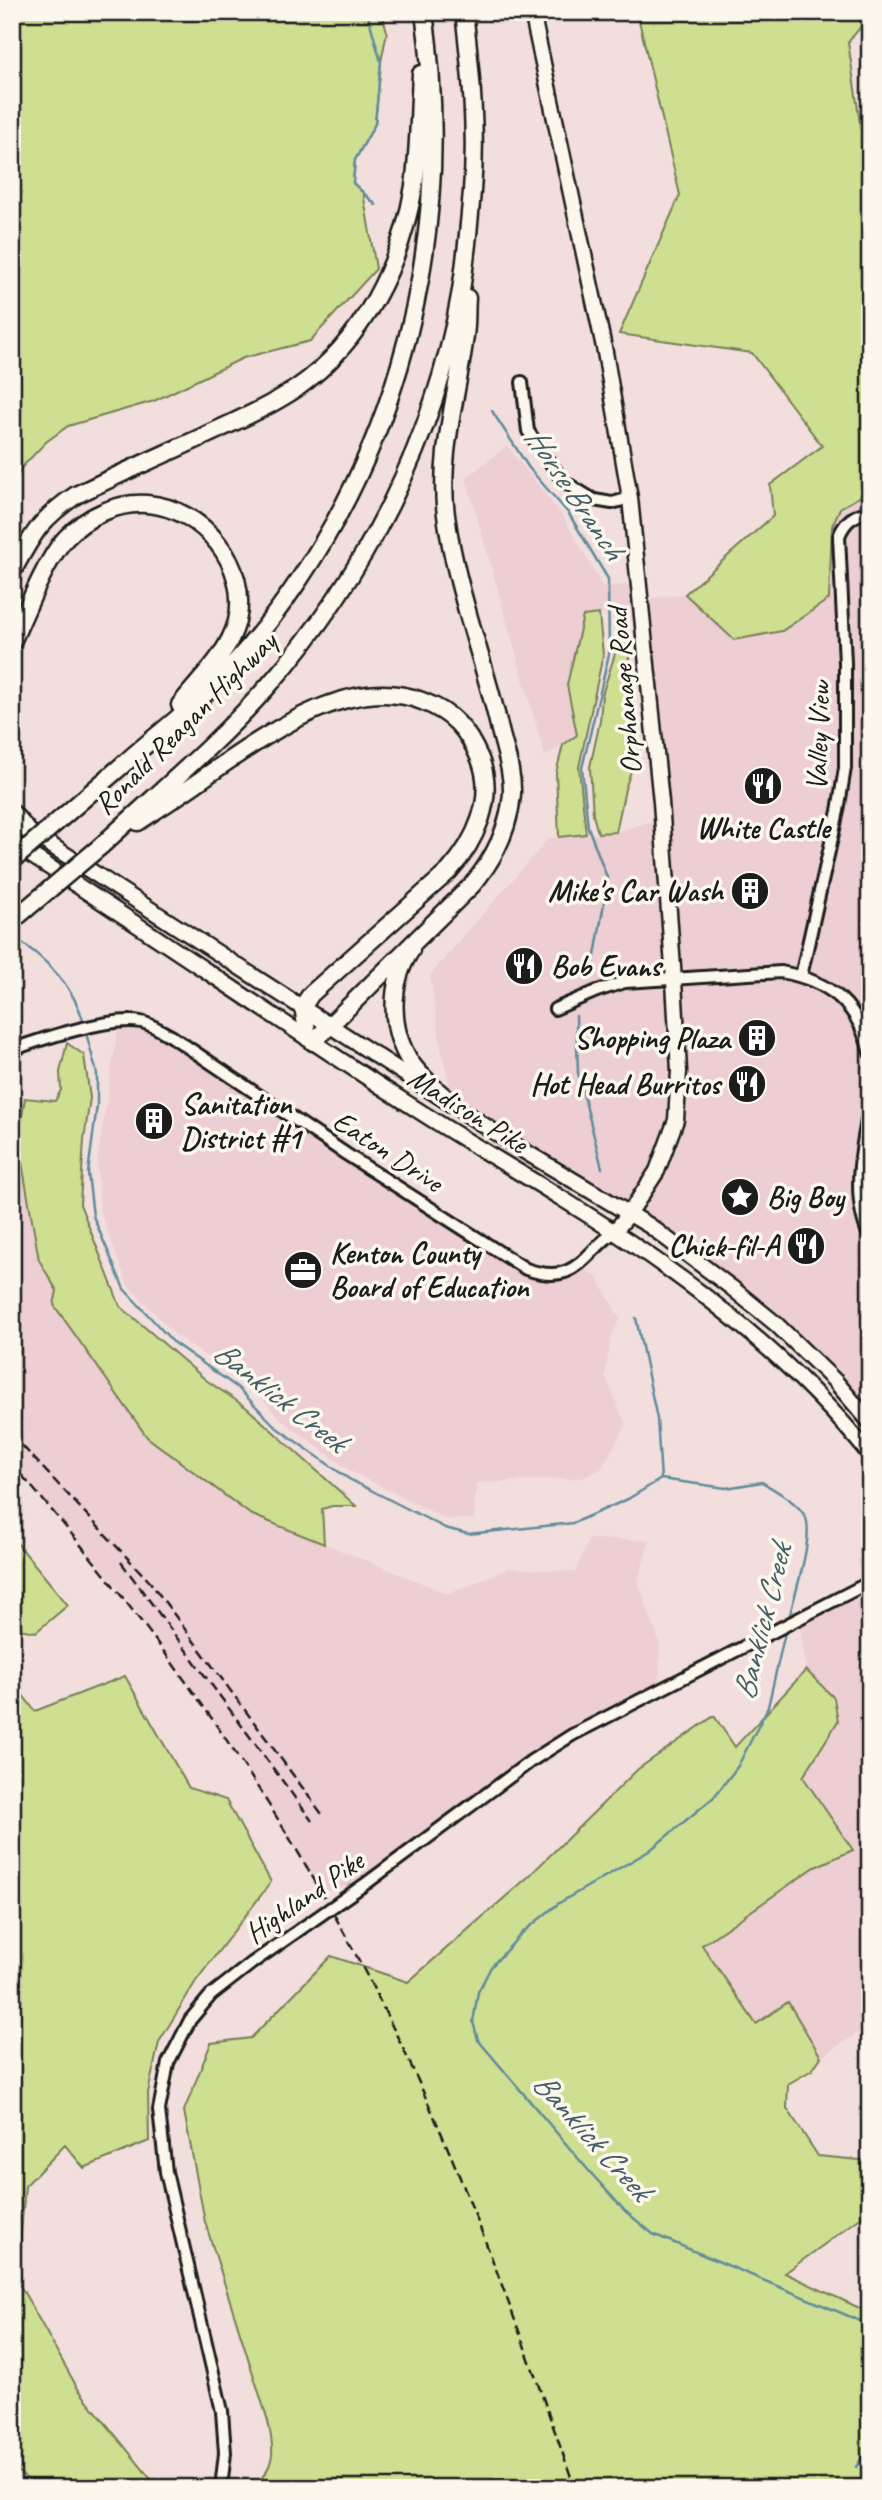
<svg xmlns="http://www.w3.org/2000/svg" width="882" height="2500" font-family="Caveat,sans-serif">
<rect width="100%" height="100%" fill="#f2dfdd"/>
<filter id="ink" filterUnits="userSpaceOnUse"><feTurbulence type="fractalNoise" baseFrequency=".0143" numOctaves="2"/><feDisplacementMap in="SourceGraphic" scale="14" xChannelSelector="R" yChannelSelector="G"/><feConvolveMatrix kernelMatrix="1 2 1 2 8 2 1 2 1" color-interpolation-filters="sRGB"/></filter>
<g filter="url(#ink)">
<path fill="#ecced3" d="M507,446L564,518L599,580L601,587L640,584L642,600L685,594L734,640L829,599L832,526L840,508L870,491V1422L732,1288L454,1105L441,1048L430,975L549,838L616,832L662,818L643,610L583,616L567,685L577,736L545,756L466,478Z
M119,1021L144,1022L540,1274L578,1266L597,1277L620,1319L611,1337L605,1376L626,1425L601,1469L582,1478L476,1483L474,1519H446L350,1471L283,1421L251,1387L176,1336L128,1285L100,1212L97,1163Z
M12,1073L25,1098L18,1140L39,1260L57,1291L81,1344L96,1362L250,1514L449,1594L509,1568L575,1572L589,1539L650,1540L638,1581L660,1644L659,1691L572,1735L368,1882L322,1892L279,1820L194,1691L131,1605L77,1538L12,1464Z
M870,1582V2025L821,2057L788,2002L756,2024L702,1944L815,1867L853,1850L803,1777L838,1721L834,1698L806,1670L799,1618Z"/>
<path fill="#cfdf92" stroke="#767e57" stroke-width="2" d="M12,12H382L387,32L381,62L375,124L355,160L353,183L363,192L376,269L310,341L243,358L154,401L68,426L46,442L21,468L12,490V416L17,411L12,405Z
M637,12H870V16L848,42L860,123L870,131V491L840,508L832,526L829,599L782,631L734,640L685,594L773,516L770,485L822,446L752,353L619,334L680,195Z
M599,614L603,655L579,767L586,834L559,837L556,773L563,745L577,735L567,685L583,616Z
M624,640L629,658L633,765L625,789L616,832L598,833L593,815L590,767L600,721L602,695L619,641Z
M67,1043L84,1055L90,1098L84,1140L80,1204L120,1306L206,1380L247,1408L356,1506H332L322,1509L324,1544L250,1514L147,1437L54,1305L57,1291L39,1260L18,1140L25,1098L55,1101L61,1090L60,1072Z
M12,1537L68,1605L36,1632L12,1628Z
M806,1670L834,1698L838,1721L803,1777L853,1850L815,1867L702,1945L756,2024L788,2002L821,2057L812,2070L788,2084L787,2108L818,2156L870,2161V2211L785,2273L870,2313V2488H252C277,2466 274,2451 268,2421L205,2222L184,2111L211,2043L251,2038L331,1956L408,1982L527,1878L638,1769L714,1716L735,1747Z
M125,1676L189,1788L226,1800L271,1882L196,1981L159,2042L148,2093L149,2141L84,2168L65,2145L25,2186L17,2280L78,2389L158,2488H38L15,2469L12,2460V1681L35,1711Z"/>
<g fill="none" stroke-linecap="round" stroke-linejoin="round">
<path stroke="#608b9b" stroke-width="2.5" d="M367,12L381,62L375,124L355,160L353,183L376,205
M492,411L529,468L569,514L608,579L609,654L582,768L588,827L608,880L592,973
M12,936C45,957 73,984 84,1023
M576,1016L578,1073L602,1168
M85,1029L97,1074V1105L88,1173L93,1216L124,1289L174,1343L238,1388L277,1428L349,1479L445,1528L468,1534L573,1523L628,1499L661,1479L726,1488L762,1482C777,1492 795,1500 805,1516C815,1534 794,1597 789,1618
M636,1318L657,1419L661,1479
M786,1628L768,1707L738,1766L714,1797L649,1851L559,1903L522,1933L491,1967L478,1992L473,2022L478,2040L589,2171L625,2211L653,2234L870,2325
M856,2467L867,2450L870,2428"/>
<g stroke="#1c1c1c" stroke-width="16">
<path id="minor" d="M522,382L528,431L563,481L594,500L612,503L630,498
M801,976L838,811L845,768V663L839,536C845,521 854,514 870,512
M555,1009L597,991L625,982L781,972C830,981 858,1004 870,1053
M12,1050C40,1039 113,1016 141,1022C152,1024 161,1031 171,1036L346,1154L526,1269C575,1286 581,1257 614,1232
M870,1105C862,1147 850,1197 870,1237
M368,1882L531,1761L572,1735L870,1582
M221,2488L225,2453L222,2411L166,2172L159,2110L168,2063L190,2020L211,1995L252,1963"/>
</g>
<g stroke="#1c1c1c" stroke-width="19">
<path id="major" d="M532,12L605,352L630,498L661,802L674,981L679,1071L676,1120L657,1171L629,1214L614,1232
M32,833L524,1151L650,1226L732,1288L776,1324L835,1381L870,1422
M12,843C148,930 280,1022 416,1109C464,1140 513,1168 561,1198C675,1268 786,1350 870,1455"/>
</g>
<g stroke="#1c1c1c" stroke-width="21">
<path id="highway" d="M12,572C33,534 39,520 76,495C117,475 160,456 202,437C234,422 267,408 297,388C363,342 401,264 414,186C419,149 419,111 421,74
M12,642C25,614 46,559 66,538C87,516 117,502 147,504C203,508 250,566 237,621C228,655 200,679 180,705
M126,762C158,733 195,707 225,674C391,492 458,256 424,12
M12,813L27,830
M138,822C162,806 186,791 209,774C266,735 350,673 422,701C453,713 467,729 480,759C496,799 475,842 449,871L311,994L303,1006L308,1038
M101,846C158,793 218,743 269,685C364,577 435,439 460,296C466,262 469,226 472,191C477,132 471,71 464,12
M411,950C389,983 389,1029 411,1063C422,1079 439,1092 454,1105
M313,1042L472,885C494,859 509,829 512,794C513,771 504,748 499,726C483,657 455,585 446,515C438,453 458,395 465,335C467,323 466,310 467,298"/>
</g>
<use href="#minor" stroke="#fbf7ec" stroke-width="10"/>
<use href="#major" stroke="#fbf7ec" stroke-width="14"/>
<use href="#highway" stroke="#fbf7ec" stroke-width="16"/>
<path stroke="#1c1c1c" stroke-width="2.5" stroke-dasharray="10 5" stroke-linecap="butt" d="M12,1435L150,1582L322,1814
M12,1464C167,1641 295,1824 397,2036C468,2182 521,2336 575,2488
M121,1562L312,1821"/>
<g stroke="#1c1c1c" stroke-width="16" stroke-linecap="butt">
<path id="minor-bridge" d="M252,1963L368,1882"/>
</g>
<g stroke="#1c1c1c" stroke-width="21" stroke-linecap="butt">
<path id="highway-bridge" d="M12,861L126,762
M12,921L101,846"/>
</g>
<use href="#minor-bridge" stroke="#fbf7ec" stroke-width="10"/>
<use href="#highway-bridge" stroke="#fbf7ec" stroke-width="16"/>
</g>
</g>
<defs>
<g id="restaurant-disc" transform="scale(2.0125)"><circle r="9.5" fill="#1c1c1c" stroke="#fbf7ec"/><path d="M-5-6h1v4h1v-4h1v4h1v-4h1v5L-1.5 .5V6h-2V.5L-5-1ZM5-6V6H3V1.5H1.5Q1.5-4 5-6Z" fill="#fff"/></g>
<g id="building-disc" transform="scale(2.0125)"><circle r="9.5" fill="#1c1c1c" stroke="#fbf7ec"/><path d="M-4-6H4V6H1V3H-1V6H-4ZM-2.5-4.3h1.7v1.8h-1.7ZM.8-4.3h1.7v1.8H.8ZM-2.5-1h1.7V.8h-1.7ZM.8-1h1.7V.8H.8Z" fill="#fff"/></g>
<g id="sight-disc" transform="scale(2.0125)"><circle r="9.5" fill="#1c1c1c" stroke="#fbf7ec"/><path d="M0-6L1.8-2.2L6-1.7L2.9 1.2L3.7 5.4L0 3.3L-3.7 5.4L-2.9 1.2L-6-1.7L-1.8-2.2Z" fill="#fff"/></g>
<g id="office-disc" transform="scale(2.0125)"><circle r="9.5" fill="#1c1c1c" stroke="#fbf7ec"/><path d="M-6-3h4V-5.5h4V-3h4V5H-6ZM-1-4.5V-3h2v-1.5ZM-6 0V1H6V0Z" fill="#fff"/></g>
</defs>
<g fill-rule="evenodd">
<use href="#restaurant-disc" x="763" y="786"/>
<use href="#building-disc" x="750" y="891"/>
<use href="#restaurant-disc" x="524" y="966"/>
<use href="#building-disc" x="757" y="1038"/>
<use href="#restaurant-disc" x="747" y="1084"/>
<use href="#building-disc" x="154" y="1121"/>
<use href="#sight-disc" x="740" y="1197"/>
<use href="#restaurant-disc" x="806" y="1246"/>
<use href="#office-disc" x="303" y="1270"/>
</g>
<g text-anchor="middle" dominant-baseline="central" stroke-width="7" stroke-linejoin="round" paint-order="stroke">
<g font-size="30" fill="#1c1c1c" stroke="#fbf7ec">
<text transform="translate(624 691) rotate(-95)">Orphanage Road</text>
<text transform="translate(185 723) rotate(-45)">Ronald Reagan Highway</text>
<text transform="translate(818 736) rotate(-88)">Valley View</text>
<text transform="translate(468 1110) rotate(32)">Madison Pike</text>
<text transform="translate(388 1151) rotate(33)">Eaton Drive</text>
<text transform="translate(304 1897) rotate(-35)">Highland Pike</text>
</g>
<g font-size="30" font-weight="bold" fill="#1c1c1c" stroke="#fbf7ec" text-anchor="end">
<text x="763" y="828" text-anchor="middle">White Castle</text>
<text x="723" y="891">Mike's Car Wash</text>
<text x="551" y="966" text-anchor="start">Bob Evans</text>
<text x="730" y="1038">Shopping Plaza</text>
<text x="720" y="1084">Hot Head Burritos</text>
<text x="181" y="1104" text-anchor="start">Sanitation<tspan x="181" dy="34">District #1</tspan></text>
<text x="767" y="1197" text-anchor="start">Big Boy</text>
<text x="779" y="1246">Chick-fil-A</text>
<text x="330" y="1253" text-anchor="start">Kenton County<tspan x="330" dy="34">Board of Education</tspan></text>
</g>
<g font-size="32" font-style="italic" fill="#445d66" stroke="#fbf7ec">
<text transform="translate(575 493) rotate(56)">Horse Branch</text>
<text transform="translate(280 1396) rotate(38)">Banklick Creek</text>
<text transform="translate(762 1622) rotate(-76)">Banklick Creek</text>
<text transform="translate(592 2136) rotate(48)">Banklick Creek</text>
</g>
</g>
<rect width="882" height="2500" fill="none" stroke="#fbf7ec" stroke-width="42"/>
<rect x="21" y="21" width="840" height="2458" fill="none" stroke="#1c1c1c" stroke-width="2.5" filter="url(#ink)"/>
</svg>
